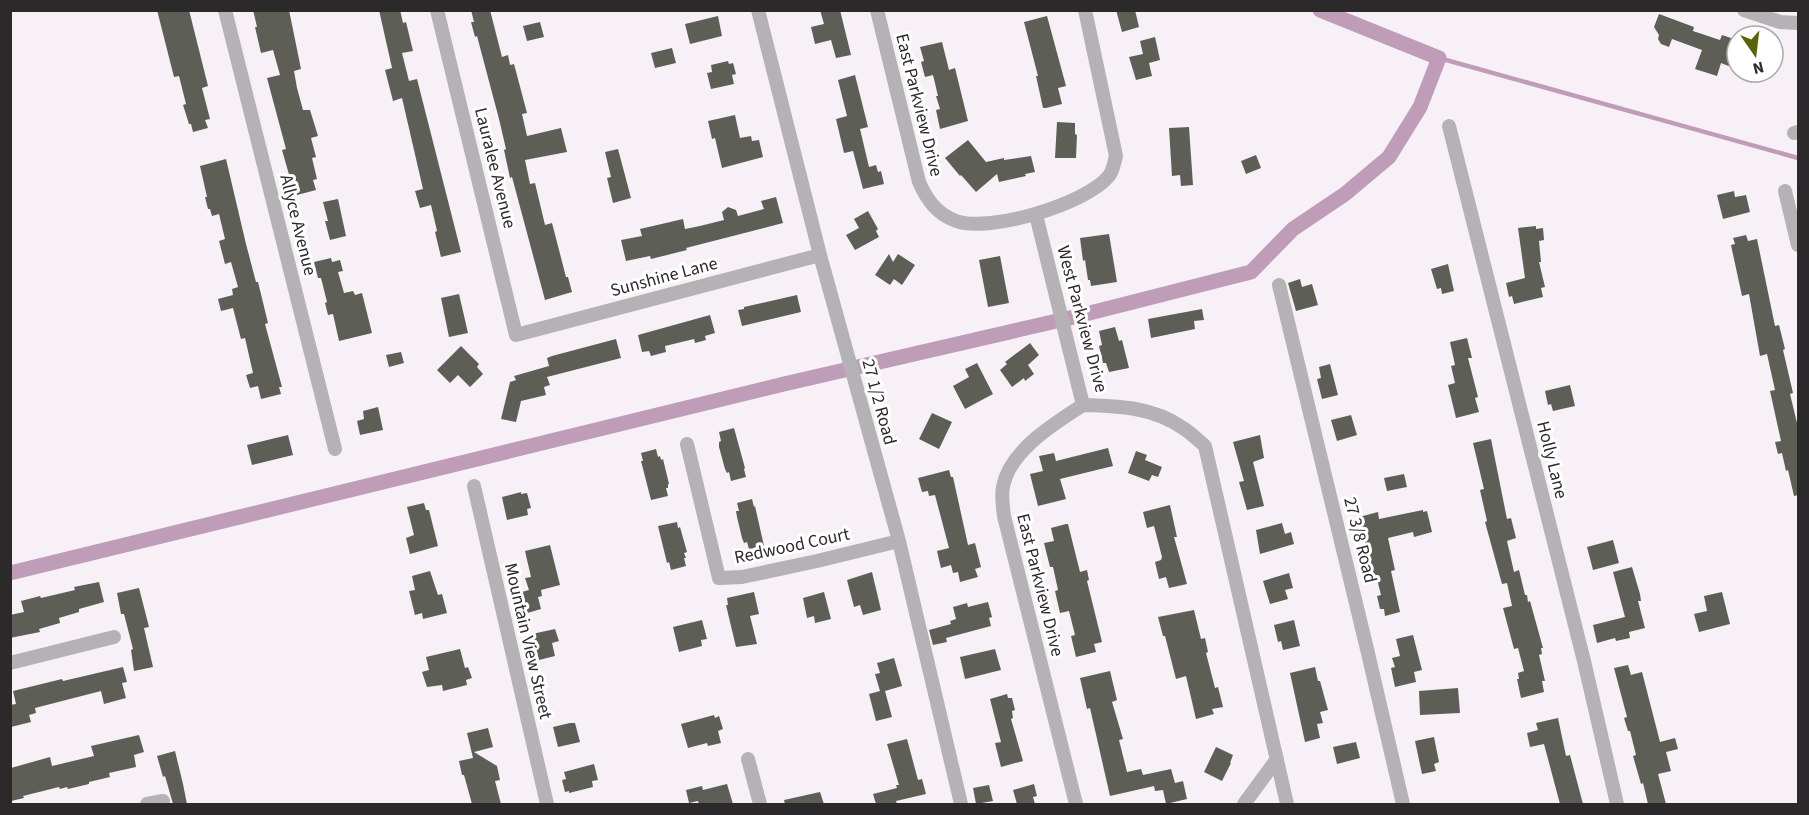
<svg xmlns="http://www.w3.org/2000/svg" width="1809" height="815" font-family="'Source Sans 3',sans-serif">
<rect width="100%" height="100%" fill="#f8f0f7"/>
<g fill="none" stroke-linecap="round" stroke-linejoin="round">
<path stroke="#bf9db9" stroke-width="4.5" d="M1439,58L1798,158"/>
<path stroke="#bf9db9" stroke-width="15" d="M10,573L784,384L1074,317L1251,272L1293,229L1345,194L1389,157L1420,107L1439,58L1320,10"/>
</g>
<path fill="#5d5f57" d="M157,10H189L208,86L202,88L210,119L205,120L208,128L193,132L191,124H189L183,105L186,104L179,76L174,77Z
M253,10H289L301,69L294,71L297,88L303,110H310L318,136L311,138L316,157L312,158L317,179L313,180L316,190L297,195L294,185H292L282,150L286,149L267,78L280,75L273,50L261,53L255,27H257Z
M379,10H400L403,23L406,22L413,51L402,53L409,81L417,79L461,252L441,257L435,232L437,231L431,205L420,208L415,191L423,189L402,98L393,101L385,70L392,68Z
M471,10H490L502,57L508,55L510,65L514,64L527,113L522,114L527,136L561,128L567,152L525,160L530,184L535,183L545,225L552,223L566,277H568L572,292L545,300L512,177L510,178L504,150L506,149L499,119L477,36L475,37L471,22H474Z
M820,10H840L851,55L836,58L831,40L815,44L811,27L824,24Z
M1116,10H1135L1139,27L1122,32Z
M1659,14L1694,27L1693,31L1720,40L1722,35L1737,40V47L1731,67L1721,63L1717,76L1695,69L1702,50L1672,39L1669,47L1661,44L1658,39L1659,35L1654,27Z
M718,16L722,36L690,44L685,24Z
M1047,16L1066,86L1058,88L1062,104L1046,108H1043L1036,76H1038L1024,22Z
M540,22L544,37L527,41L523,26Z
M1155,37L1160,60L1149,63L1152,76L1136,80L1129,57L1143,54L1140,41Z
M942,42L949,70L955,68L968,121L940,129L936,110L940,109L936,96H938L933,75L925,77L921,62L924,61L920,47Z
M672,48L676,63L655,68L651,53Z
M728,61L729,64L733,63L736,74L732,75L734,84L711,89L707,73L712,72L711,65Z
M855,75L868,127L860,129L869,167L876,165L878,172L881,171L884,184L863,189L853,151L844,153L836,119L847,116L838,80Z
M735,115L740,138L751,136L752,141L759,140L763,157L722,168L715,138L712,139L708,121Z
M1057,122L1075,123V134L1077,135L1076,158H1055Z
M1189,127L1193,185L1181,186L1180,175L1172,176L1169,128Z
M968,140L986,162L1004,158V160L1031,156L1035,172L1025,174L1026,176L999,182L997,174L976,192L961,175L960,176L945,158Z
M618,149L631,198L613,203L607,178L611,177L605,152Z
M1256,155L1261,168L1246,174L1241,161Z
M226,159L246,244L256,282H258L268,323L265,324L282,387H279L281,394L261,399L258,386L250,388L246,375L253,373L245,338L241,339L233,308L221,311L218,299L233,295L232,289L238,287L231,262L225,264L219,241L225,239L219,214L212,216L210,209H208L205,197H207L200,166Z
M1734,191L1735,197L1746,195L1750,212L1723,219L1717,195Z
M776,197L783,223L686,248L687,250L651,259L650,256L626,261L621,240L642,236L640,229L683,219L685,229L700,226L724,220L722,212L728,207L736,210L738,216L764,209L761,201Z
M338,199L346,236L330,240L325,221H328L323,202Z
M868,211L878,229L876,231L879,237L855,250L846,235L859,228L854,219Z
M1536,226V229L1543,228L1544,240L1539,241L1541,262H1539L1545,287L1541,288L1543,297L1514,304L1512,296L1509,297L1506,283L1525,278L1518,228Z
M1109,234L1117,282L1091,286L1090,280H1088L1085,260L1083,261L1080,238Z
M1746,235L1748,241L1757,239L1775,326L1779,325L1785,349L1783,350L1793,393L1790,394L1798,427V495L1794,496L1788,470L1786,471L1782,453L1778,454L1775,442L1781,441L1770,391L1775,390L1767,354L1760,356L1749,294L1742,296L1731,245L1735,244L1733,238Z
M889,254L893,262L898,254L915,265L902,285L894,279L890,285L875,275Z
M1000,256L1009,303L988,307L979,260Z
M331,258L332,262L340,260L343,271L338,272L344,293L353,291L355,295L362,293L372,333L339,341L333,314L328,315L325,303L327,302L321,278H318L314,262Z
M1448,264L1454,291L1442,294L1441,288L1437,289L1431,269Z
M1300,279L1302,287L1312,284L1318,305L1296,311L1288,283Z
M459,294L468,333L449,337L441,298Z
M797,295L801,312L742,326L738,310L744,309V307Z
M1202,309L1204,320L1194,321L1195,329L1151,338L1148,319Z
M710,315L715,333L705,336L706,340L695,343L694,339L665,346L666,352L651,356L649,351L642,352L638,335Z
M1115,327L1119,341L1122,340L1129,368L1109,372L1106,363H1103L1099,346L1102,345L1099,331Z
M1467,338L1472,358H1468L1478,397L1475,398L1479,412L1456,418L1448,385L1455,383L1451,366L1455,365L1450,342Z
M616,339L621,358L547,377L550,385L544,387L546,395L521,401L516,422L501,419L510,382L516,380L514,376L549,366L547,358L552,356Z
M1030,343L1039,355L1028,365L1034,374L1025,381L1024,378L1012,387L1000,370L1007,364L1005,362Z
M461,346L479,364L477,367L483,374L470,387L458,375L450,383L437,370Z
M401,352L404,363L389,367L386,355Z
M977,363L993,394L965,409L953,386L969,377L965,369Z
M1330,364L1338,395L1322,399L1317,379L1321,378L1319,367Z
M1570,385L1575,406L1553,411L1551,404L1548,405L1545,391Z
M378,407L383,430L360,435L357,421L364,419L363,411Z
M932,413L952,422L939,449L919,439Z
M1351,415L1357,435L1337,441L1331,420Z
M734,428L745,468L744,469L746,477L731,481L729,472L727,473L725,469L719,447V442L721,441L719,432Z
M288,435L293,455L252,465L247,445Z
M1260,435L1264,458L1253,462L1264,506L1247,510L1239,482L1244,481L1233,442Z
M1491,439L1507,519L1511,518L1516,538L1507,541L1514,572L1519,570L1525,595H1527L1528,602L1530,601L1543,648H1541L1542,654L1539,655L1545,681H1542L1544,692L1521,698L1517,679H1519L1518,673L1524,671L1518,648L1514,649L1503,608L1512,606L1507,583L1502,584L1485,522L1487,521L1480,490L1484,489L1473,443Z
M1108,448L1113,466L1060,479L1066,499L1038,506L1030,474L1043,471L1039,456L1054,453L1056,461Z
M656,449L658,457L660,456L661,460L663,459L669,484H668V488H666L668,496L651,500L641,461H643L641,453Z
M1136,451L1147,455L1145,460L1162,467L1158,477L1152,475L1149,481L1128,473Z
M949,470L951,477H953L968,545L975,543L981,567L975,569L978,577L960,582L958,572L953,573L951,565L941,568L940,564L937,551L949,548L935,495L929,496L928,491L922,492L918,478Z
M1404,474L1407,487L1387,491L1384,478Z
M521,492V494L527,493L531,508L527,509L528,515L507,520L502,497Z
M752,499L754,507L755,506L764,546L749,549L747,542L744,543L742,538L737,517L736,511H739L737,503Z
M424,503L426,510H429L438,546L410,554L406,538L414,535L407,507Z
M1170,505L1177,537H1174L1187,584L1169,588L1166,577L1159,579L1155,562L1161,560L1162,557L1154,526L1147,528L1143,512Z
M1423,510V512L1427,511L1432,532L1414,537L1413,532L1388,538L1395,570L1391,571L1400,612L1385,616L1384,609H1380L1377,596L1381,595L1376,575L1370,576L1367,564H1370L1359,517L1378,512L1379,519Z
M677,522L678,528L680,527L687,552L684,553L686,558H684L686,566L671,570L669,562L667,563L658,526Z
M1282,523L1285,534L1291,532L1294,544L1260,554L1256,530Z
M1066,524H1068L1080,572L1087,570L1089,580L1087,581L1102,642L1094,644L1096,652L1076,657L1071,636L1075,635L1069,611L1060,613L1055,591L1058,590L1053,567H1050L1044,543L1054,541L1051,528Z
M1613,540L1619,563L1593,570L1587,547Z
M550,545L560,585L541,590L542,596L538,597L541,609L524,614L518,593L529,590L525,578L531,577L525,551Z
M1632,567L1640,594L1641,601H1638L1645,628L1629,632L1630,638L1616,641L1615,638L1597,643L1593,625L1625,617L1613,572Z
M430,571L438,595L442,594L447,613L423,619L422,613L415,615L409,591L415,590L412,576Z
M872,572L881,610L863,615L860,605L854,607L847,580Z
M1289,573L1293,588L1285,590L1288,599L1270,604L1263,581Z
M99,582L104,602L79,609V612L59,618L60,623L39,629L40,632L10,638V615L24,612L21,601L40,596L41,598L75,590L74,587Z
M139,588L149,627L144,628L153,667L134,671L131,650L133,649L124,614H121L117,593Z
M754,592L759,614L750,616L757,644L736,647L726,605H728L727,598Z
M824,592L831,619L815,623L814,616L807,618L803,598Z
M1722,592L1730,624L1699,632L1694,614L1707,611L1704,596Z
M988,602L992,617L989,618L991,626L946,638L947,642L933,645L929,630L951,624L950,621L956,619L953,607L967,603L968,607Z
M1194,610L1201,639L1205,638L1208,652L1206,653L1215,688L1218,687L1223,707L1212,709L1214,714L1196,719L1186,676L1176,679L1165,636H1163L1158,617Z
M702,620L707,639L701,640L702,646L679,652L673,627Z
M1294,620L1300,646L1283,650L1281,641L1278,642L1274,625Z
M555,629L559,641L552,643L555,656L539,660L532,634Z
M1413,635L1422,670L1414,672L1416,682L1395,687L1391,668L1395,667L1392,658L1400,656L1396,639Z
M460,649L465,668L468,667L472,678L466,680L467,685L443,691L442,685L427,687L422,672L429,670L426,657Z
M995,649L1001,670L965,679L960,657Z
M894,658L902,686L885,691L892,717L876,721L869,694L880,691L875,674L880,673L877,663Z
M1628,665L1631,675L1642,672L1660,742L1675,738L1678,749L1666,752L1671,771L1658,774L1666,804H1648L1643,783L1641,784L1633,756L1636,755L1630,731H1628L1624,718L1627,717L1614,668Z
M123,667L127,682L122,683L126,698L104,704L101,691L35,708L36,713L29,715L31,722L11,727L10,705L16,704L13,691L62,679L63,681Z
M1315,667L1318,681H1320L1328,710L1320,712L1323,723L1317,724L1320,738L1305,742L1290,673Z
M1110,671L1117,700L1112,702L1123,739L1119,740L1127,772L1141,769L1143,775L1171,769L1175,783L1183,781L1187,799L1166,804L1163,790L1155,791L1154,786L1110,796L1090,708L1087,709L1080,678Z
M1458,688L1460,713L1420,715L1419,691Z
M1007,694L1008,698H1012L1015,710L1012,711L1013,718L1011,719L1023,761L1001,767L995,743L1001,742L990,699Z
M714,715L715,718L719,716L723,729L718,731L721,743L708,746L707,743L688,748L681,724Z
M1558,718L1566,756L1570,755L1583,804H1560L1544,744L1530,747L1527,733L1538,730L1536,723Z
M570,723H575L580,742L558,747L553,727Z
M488,728L493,747L474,752L497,766L500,780L495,781L501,804H472L464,775H462L459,761L473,758L467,733Z
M139,735L144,752L134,755L136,767L109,773L110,777L89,782V784L68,789L67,787L60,789L59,787L23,796L24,798L11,801V768L50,757L52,766L94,756L91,746Z
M1434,737L1439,762L1434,764L1436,771L1422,774L1415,741Z
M907,739L918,780L922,779L926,794L896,801L897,804H876L873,794L897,788L896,785H899L887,744Z
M1356,742L1360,758L1337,764L1333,747Z
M1216,747L1233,755L1230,763H1231L1222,781L1204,772Z
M175,751L183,784L187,804H173L165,776L163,777L157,756Z
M594,764L598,780L592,781L593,787L569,793V791L565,792L562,780L566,779L564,772Z
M727,784L733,804H699L698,801L689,803L686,790L702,786L703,790Z
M1034,784L1037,796L1033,797L1035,804H1017L1013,790Z
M989,785L993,801L976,804L973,788Z
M820,792L824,804H785L784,800Z"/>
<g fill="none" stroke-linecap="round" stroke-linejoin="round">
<path stroke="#b5b2b5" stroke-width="14" d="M225,10L335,449
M437,10L516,335L820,255
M758,10L820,255L899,541L961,804
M877,10L919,182C927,200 937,214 956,221C990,233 1085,204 1108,177C1113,172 1114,163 1116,156L1085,10
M1744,10L1780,22L1798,23
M1449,126L1584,661L1617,804
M1794,133L1798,132
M1785,191L1798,245
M1036,215L1083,405
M1279,285L1367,649L1403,804
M1083,405C1119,406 1153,407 1183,428C1191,433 1198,440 1205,446L1287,804
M687,444L719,578L742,577L817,561L899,541
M474,486L547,804
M10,663L114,637
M748,759L760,804
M147,804L163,801
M1076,804L1004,516C1003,507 1001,496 1003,487C1009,451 1055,423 1083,405
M1244,804L1277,759"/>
</g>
<g text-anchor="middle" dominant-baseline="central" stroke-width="6" stroke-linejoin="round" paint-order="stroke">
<g font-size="18" fill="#2c292b" stroke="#fff">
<text transform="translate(919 105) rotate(76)">East Parkview Drive</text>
<text transform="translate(495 168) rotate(76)">Lauralee Avenue</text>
<text transform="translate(298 225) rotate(76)">Allyce Avenue</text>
<text transform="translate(664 277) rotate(-15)">Sunshine Lane</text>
<text transform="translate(1082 319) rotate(75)">West Parkview Drive</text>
<text transform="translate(879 402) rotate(75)">27 1/2 Road</text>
<text transform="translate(1552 460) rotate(76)">Holly Lane</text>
<text transform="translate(1360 540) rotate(76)">27 3/8 Road</text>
<text transform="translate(792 546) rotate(-12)">Redwood Court</text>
<text transform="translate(1040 585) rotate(76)">East Parkview Drive</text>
<text transform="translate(528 641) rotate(77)">Mountain View Street</text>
</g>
</g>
<rect width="1809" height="815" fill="none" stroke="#2c292b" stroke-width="24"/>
<g transform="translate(1755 54) rotate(166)"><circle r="28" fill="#ffffff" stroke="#aba9aa" stroke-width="1.5"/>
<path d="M0-4.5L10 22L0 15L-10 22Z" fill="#576508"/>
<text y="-9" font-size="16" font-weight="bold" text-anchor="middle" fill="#2c292b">N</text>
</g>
</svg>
